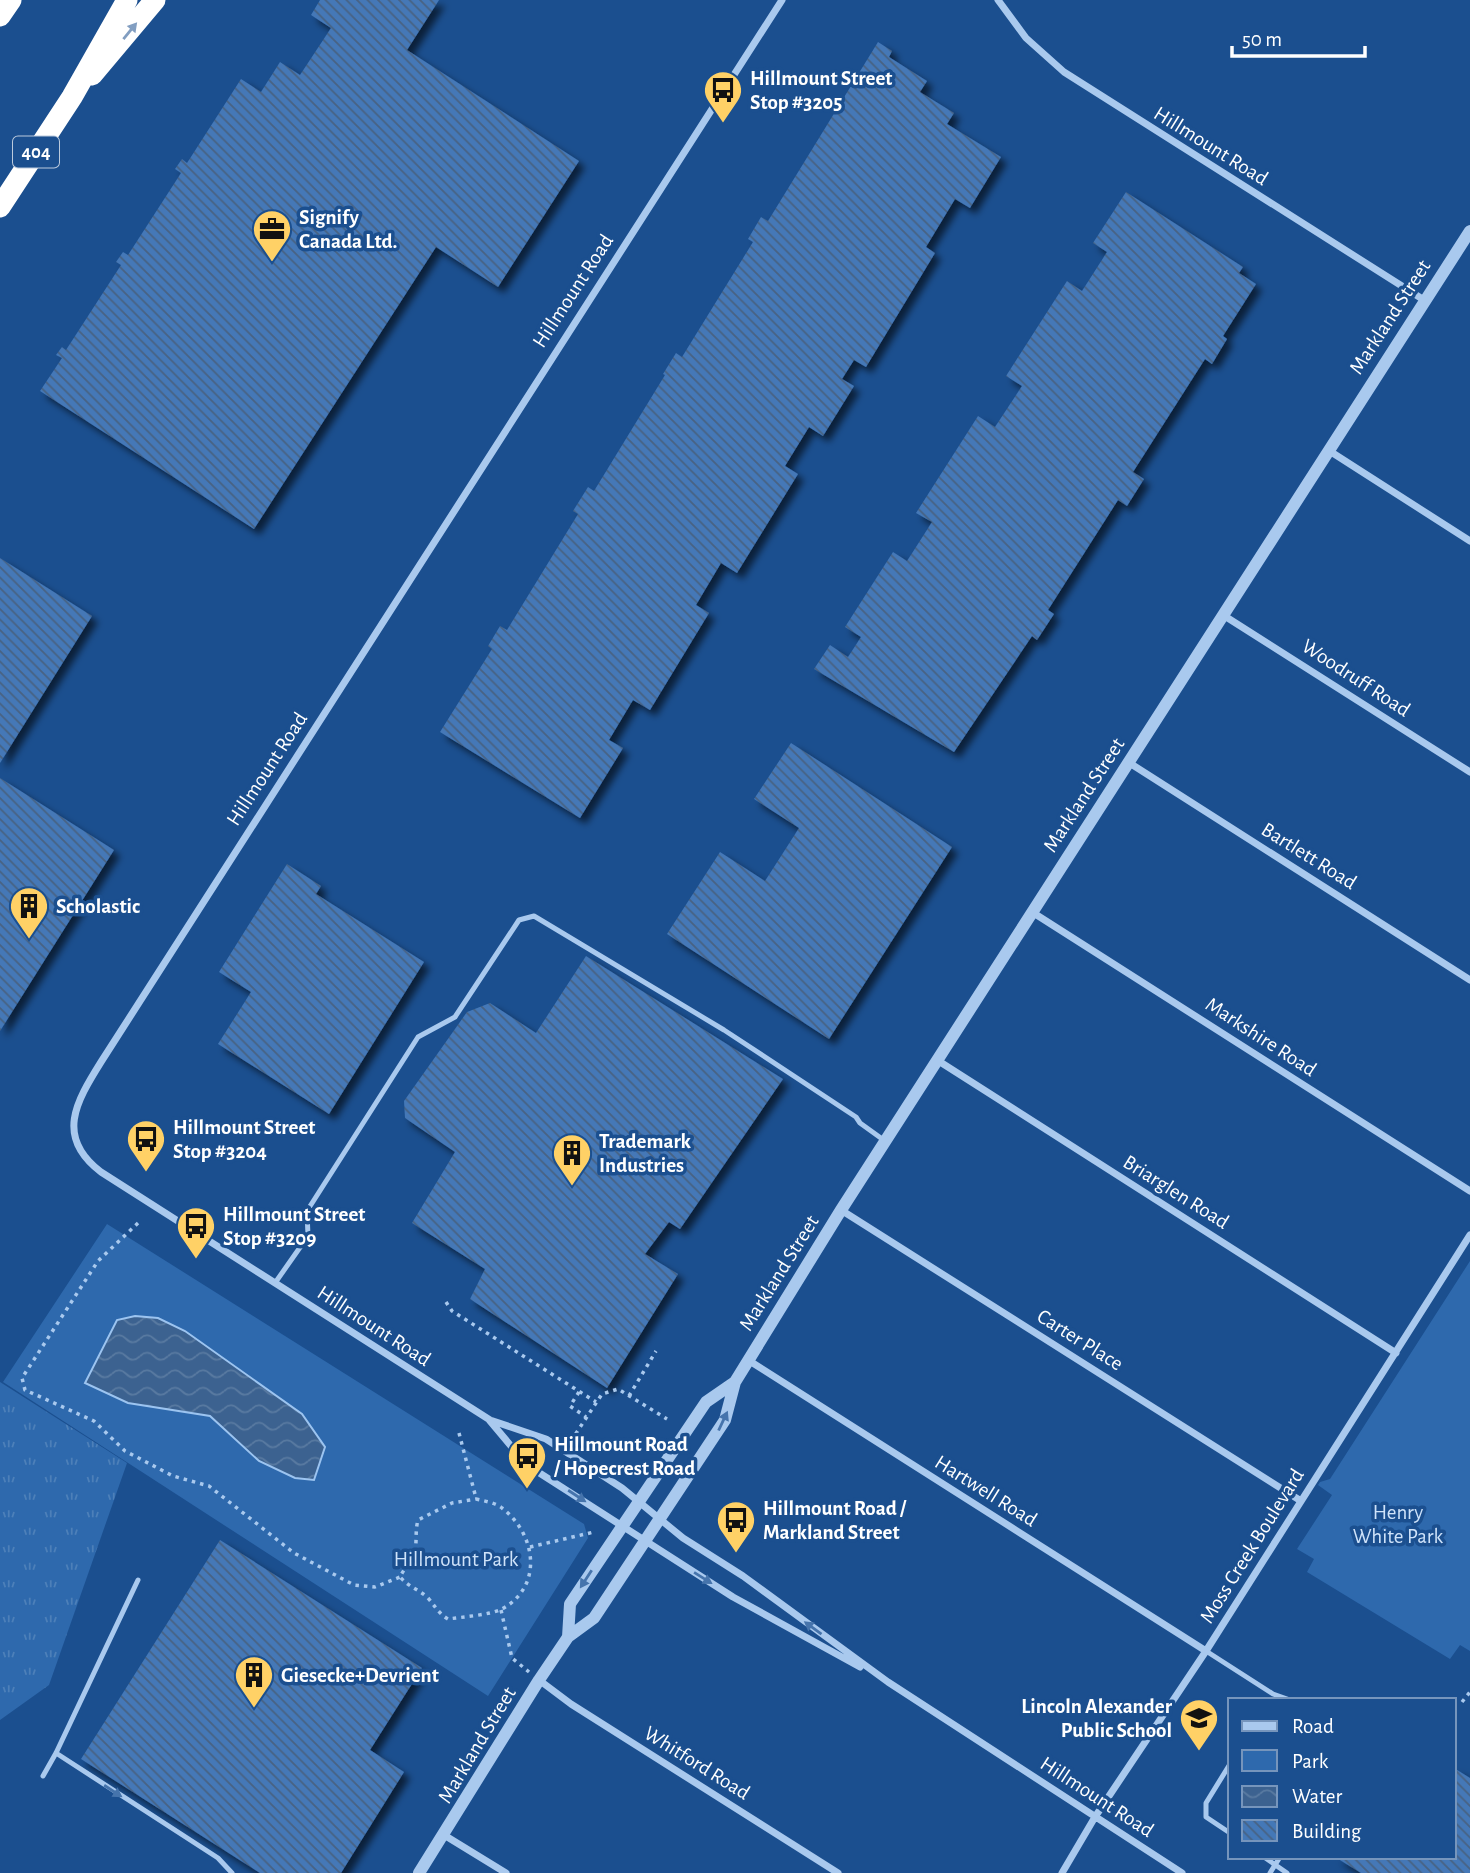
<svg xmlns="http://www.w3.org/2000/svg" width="1470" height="1873" font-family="'Alegreya Sans',sans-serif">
<defs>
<pattern id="grass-tufts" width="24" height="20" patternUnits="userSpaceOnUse" patternTransform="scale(1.75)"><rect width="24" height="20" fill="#2e69ad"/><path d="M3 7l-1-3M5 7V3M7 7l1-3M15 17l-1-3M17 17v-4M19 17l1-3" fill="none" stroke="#4d80b9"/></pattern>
<pattern id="water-waves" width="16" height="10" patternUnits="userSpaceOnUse" patternTransform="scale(1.75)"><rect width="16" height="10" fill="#3c6290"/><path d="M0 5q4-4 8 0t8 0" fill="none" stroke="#597aa1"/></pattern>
<pattern id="building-back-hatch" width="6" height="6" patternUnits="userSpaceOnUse" patternTransform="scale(1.75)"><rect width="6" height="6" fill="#4478b7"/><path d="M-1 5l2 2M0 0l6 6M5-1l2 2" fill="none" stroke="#486282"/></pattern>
<filter id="shadow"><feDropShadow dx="6" dy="6" stdDeviation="3.5" flood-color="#0009"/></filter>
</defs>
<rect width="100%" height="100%" fill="#1b4f8f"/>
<path fill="url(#grass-tufts)" d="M0,1382L127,1463L49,1685L0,1720Z"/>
<path fill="#2e69ad" d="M107,1224L584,1524L588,1538L488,1696L3,1382Z
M1470,1261V1651L1460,1645L1450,1659L1307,1572L1314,1559L1297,1549L1332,1495L1318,1485L1320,1482L1330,1479Z"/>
<path fill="url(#water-waves)" stroke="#9cc4f0" stroke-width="2" d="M135,1316L158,1318L185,1331L302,1414L325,1447L314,1480L295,1478L259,1461L210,1416L128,1403L85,1383L117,1320Z"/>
<path fill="url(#building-back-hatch)" filter="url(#shadow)" d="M320,0H439L407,50L579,161L498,287L436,247L254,529L40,391L62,358L56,355L62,347L66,350L121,265L116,262L123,252L128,255L181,173L175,169L182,159L187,163L241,79L261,92L280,62L300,75L331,28L311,15Z
M878,42L892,51L889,57L927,81L920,92L954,113L947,124L1001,157L970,208L955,199L926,247L935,253L866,367L854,360L842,379L854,386L823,436L809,427L785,466L798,474L737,573L721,563L696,605L709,613L650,710L633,700L609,740L623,748L580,818L440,732L492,649L488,646L500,626L507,630L578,514L573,511L588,487L594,491L665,375L663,374L676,353L682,357L753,242L748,239L761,217L768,221Z
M1126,192L1243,267L1239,273L1256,284L1223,336L1227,339L1212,364L1205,359L1133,472L1144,479L1127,506L1118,500L1048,610L1054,614L1037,640L1032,636L954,752L814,669L830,645L848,657L861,637L845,627L893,552L907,561L932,522L916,513L978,416L995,427L1022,386L1006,376L1067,281L1082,291L1107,252L1093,243Z
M0,558L92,616L0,763Z
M791,743L952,847L829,1039L667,934L720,852L765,881L799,828L754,799Z
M0,778L114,850L0,1031Z
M287,864L321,886L316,894L424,962L329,1114L218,1044L251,992L219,972Z
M586,956L783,1079L680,1229L669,1222L645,1254L678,1274L607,1388L470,1299L485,1269L412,1223L455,1152L405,1118L404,1101L467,1012L490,1003L536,1033Z
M220,1540L422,1668L370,1750L404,1772L341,1873H260L81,1759Z
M1454,1768L1470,1778V1873H1361L1335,1857H1454Z"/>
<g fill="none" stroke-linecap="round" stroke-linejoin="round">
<path stroke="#a9c9ee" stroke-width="3.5" stroke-dasharray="3.5 5" stroke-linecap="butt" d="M138,1223L98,1261L22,1378L25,1390L94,1421L125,1451L173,1476L209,1486L294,1553L354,1585L375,1587L400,1577
M446,1302L452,1311L596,1402
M579,1392L570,1406L586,1417
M629,1396L656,1351
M459,1433L476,1498
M571,1441L602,1394L618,1389L667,1419
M476,1499C485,1501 496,1503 502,1508C536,1534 544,1586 502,1609C490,1615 462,1617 448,1619C439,1614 435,1606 428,1598C420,1590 410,1588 400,1577C404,1568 413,1561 415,1551C417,1541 415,1531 418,1520L452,1503Z
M530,1547L594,1532
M501,1610L512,1658L529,1672
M1462,1702L1470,1692"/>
<path stroke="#a9c9ee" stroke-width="5" d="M275,1283L308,1236L307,1211L418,1037L455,1017L519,920L534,916L724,1030L856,1117L860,1123L885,1141
M1206,1651L1273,1694L1290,1700
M56,1753L218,1858L232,1873
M1230,1764L1206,1803V1817L1230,1833
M43,1776L56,1753L138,1580
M1264,1857L1287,1873
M1270,1873L1280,1857"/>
<path stroke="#a9c9ee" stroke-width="7" d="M782,0L101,1062C76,1102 55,1137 101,1172L490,1420L546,1439L622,1488L683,1538L743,1576L888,1682L1182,1873
M998,0L1026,38L1064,72L1424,300
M1328,450L1470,541
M1223,615L1470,772
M1128,762L1470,980
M1032,912L1470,1191
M937,1060L1396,1353
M841,1210L1301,1501
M748,1360L1206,1651
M490,1421L527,1465L733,1597L860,1667
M539,1680L571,1704L838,1873
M444,1835L506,1873
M1062,1873L1095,1817L1206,1651L1470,1235"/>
<path stroke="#a9c9ee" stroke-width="12" d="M568,1637L570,1604L706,1402L735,1382
M419,1873L539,1680L568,1637L594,1618L725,1420L735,1382L841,1210L1470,231"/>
<path stroke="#fff" stroke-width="21" d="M0,16L11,0
M92,75L155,0
M0,207L72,97L127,0"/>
</g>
<defs><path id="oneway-solid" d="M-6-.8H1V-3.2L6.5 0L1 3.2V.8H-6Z" transform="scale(1.75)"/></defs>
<use fill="#829ec1" href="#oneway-solid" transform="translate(130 31) rotate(-51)"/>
<g fill="#4674ac">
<use href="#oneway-solid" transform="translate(723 1421) rotate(-65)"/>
<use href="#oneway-solid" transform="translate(577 1496) rotate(33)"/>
<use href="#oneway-solid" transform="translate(703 1578) rotate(32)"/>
<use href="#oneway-solid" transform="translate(586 1579) rotate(123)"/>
<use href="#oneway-solid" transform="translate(813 1628) rotate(-144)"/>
<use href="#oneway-solid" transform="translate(113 1791) rotate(33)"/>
</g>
<defs>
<g id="bus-pin" transform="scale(2.0125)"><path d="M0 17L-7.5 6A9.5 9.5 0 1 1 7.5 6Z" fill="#ffd166" stroke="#1b4f8f"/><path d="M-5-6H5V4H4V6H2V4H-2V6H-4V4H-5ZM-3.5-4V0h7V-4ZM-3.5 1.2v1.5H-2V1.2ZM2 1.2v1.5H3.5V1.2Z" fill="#111"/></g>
<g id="office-pin" transform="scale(2.0125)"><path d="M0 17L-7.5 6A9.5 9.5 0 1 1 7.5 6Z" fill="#ffd166" stroke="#1b4f8f"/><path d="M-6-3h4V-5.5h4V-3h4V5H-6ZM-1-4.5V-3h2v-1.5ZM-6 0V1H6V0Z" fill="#111"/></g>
<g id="building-pin" transform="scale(2.0125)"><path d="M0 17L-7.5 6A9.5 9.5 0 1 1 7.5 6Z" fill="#ffd166" stroke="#1b4f8f"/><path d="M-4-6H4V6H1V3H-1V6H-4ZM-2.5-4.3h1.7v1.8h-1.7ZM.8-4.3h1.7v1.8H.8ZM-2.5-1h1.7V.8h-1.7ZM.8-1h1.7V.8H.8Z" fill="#111"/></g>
<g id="school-pin" transform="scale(2.0125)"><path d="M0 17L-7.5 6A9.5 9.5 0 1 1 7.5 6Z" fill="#ffd166" stroke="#1b4f8f"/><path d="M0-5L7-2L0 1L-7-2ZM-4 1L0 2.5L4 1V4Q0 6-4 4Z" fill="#111"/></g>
</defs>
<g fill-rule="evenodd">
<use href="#bus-pin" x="723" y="90"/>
<use href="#office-pin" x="272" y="229"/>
<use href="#building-pin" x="29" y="906"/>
<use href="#bus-pin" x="146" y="1139"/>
<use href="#building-pin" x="572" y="1153"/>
<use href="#bus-pin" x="196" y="1226"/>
<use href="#bus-pin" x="527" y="1456"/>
<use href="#bus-pin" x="736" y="1520"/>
<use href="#building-pin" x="254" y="1675"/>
<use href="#school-pin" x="1199" y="1718"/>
</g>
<g text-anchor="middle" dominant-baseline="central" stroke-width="7" stroke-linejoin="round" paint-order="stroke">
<rect fill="#1b4f8f" stroke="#bbcadd" stroke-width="2" x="13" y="136.5" width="46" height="31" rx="5"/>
<g font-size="19" font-weight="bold" fill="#fff">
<text x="36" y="152">404</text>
</g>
<g font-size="21" font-weight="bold" fill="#fff" stroke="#1b4f8f" text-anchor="start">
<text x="750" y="78">Hillmount Street<tspan x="750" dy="24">Stop #3205</tspan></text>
<text x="299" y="217">Signify<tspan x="299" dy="24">Canada Ltd.</tspan></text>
<text x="56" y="906">Scholastic</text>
<text x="173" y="1127">Hillmount Street<tspan x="173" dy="24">Stop #3204</tspan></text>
<text x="599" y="1141">Trademark<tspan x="599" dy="24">Industries</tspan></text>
<text x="223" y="1214">Hillmount Street<tspan x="223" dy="24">Stop #3209</tspan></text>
<text x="554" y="1444">Hillmount Road<tspan x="554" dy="24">/ Hopecrest Road</tspan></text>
<text x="763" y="1508">Hillmount Road /<tspan x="763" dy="24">Markland Street</tspan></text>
<text x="281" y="1675">Giesecke+Devrient</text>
<text x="1172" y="1706" text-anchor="end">Lincoln Alexander<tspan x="1172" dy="24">Public School</tspan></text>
</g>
<g font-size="21" fill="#fff" stroke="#1b4f8f">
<text transform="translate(1211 146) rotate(32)">Hillmount Road</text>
<text transform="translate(573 291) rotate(-57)">Hillmount Road</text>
<text transform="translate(1390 317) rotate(-57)">Markland Street</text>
<text transform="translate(1356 678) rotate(33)">Woodruff Road</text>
<text transform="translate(267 769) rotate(-57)">Hillmount Road</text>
<text transform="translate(1084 795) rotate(-57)">Markland Street</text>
<text transform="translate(1309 856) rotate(32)">Bartlett Road</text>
<text transform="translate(1261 1037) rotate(33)">Markshire Road</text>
<text transform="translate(1176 1192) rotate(32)">Briarglen Road</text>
<text transform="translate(779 1273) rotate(-58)">Markland Street</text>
<text transform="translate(374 1326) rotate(33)">Hillmount Road</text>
<text transform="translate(1080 1340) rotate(32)">Carter Place</text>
<text transform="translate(986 1491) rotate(32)">Hartwell Road</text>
<text transform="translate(1252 1546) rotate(-58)">Moss Creek Boulevard</text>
<text transform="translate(477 1745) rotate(-59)">Markland Street</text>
<text transform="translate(697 1763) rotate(32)">Whitford Road</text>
<text transform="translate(1097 1797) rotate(33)">Hillmount Road</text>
</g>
<g font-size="21" fill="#cfe3fa" stroke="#1b4f8f">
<text x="1398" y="1512">Henry<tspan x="1398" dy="24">White Park</tspan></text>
<text x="456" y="1559">Hillmount Park</text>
</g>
</g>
<rect x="1228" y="1698" width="228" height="161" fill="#1b4f8f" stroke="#7695bc" stroke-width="2"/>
<rect x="1242" y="1721" width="35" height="10" fill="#a9c9ee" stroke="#7695bc" stroke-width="2"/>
<text x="1292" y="1733" font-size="21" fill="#ffffff">Road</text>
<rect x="1242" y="1750" width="35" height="21" fill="#2e69ad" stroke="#7695bc" stroke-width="2"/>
<text x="1292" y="1768" font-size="21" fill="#ffffff">Park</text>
<rect x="1242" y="1786" width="35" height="21" fill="url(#water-waves)" stroke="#7695bc" stroke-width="2"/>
<text x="1292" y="1803" font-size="21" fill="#ffffff">Water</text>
<rect x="1242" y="1820" width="35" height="21" fill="url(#building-back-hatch)" stroke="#7695bc" stroke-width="2"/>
<text x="1292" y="1838" font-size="21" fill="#ffffff">Building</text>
<path d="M1232 46v10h133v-10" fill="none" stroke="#ffffff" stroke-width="3.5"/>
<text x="1242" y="46" font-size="21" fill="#ffffff" stroke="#1b4f8f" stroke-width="5" paint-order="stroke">50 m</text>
</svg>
